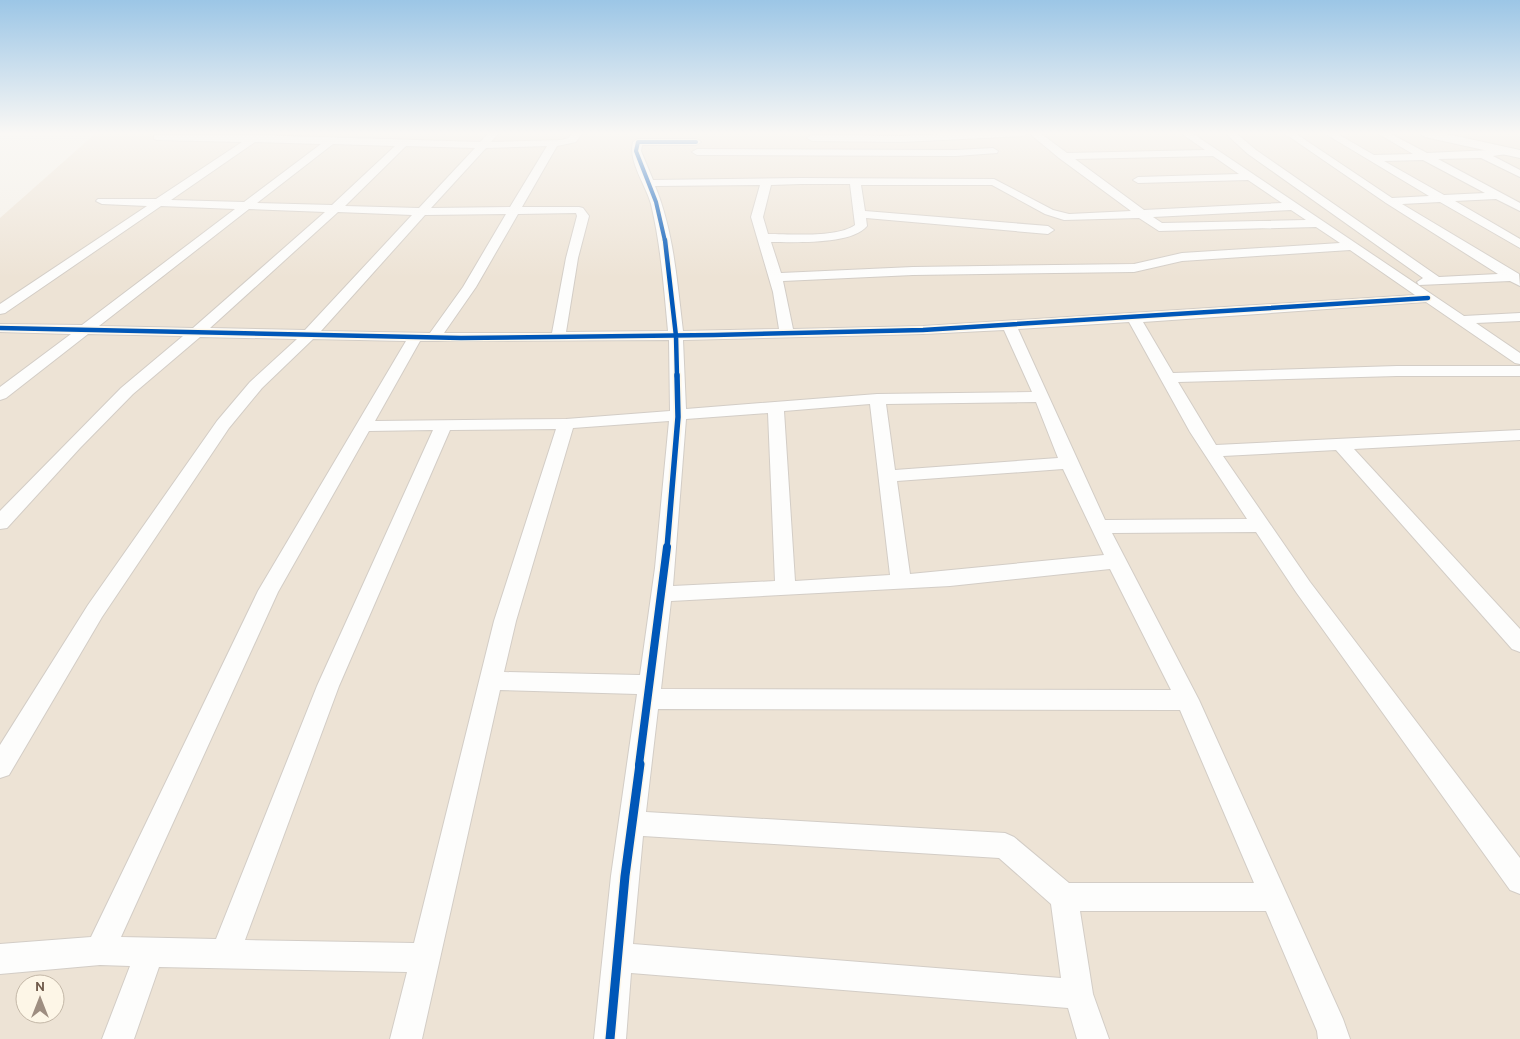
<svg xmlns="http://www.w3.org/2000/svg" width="1520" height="1039" font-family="Overpass,sans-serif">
<rect width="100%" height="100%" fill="#f4f0e8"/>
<path fill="#ede3d5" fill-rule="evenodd" d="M96,133H1520V1039H0V218ZM25,984H55V1014H25Z"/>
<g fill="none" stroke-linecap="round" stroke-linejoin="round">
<g stroke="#d3cdc6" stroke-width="2">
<path id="minor" d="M489,133H499L491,142L561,140L569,138L572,133H582L576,142L557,146L522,207H579L583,208L589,216L578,258L566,332L668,331C664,289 661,246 651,204C646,185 628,162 633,142L638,139H696L701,142L696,145H642L641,151L653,180L801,178L994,179L1053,210L1069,214L1131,211L1059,158L1029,133H1040L1067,153L1205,150L1181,133H1192L1464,316L1520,313V321L1476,323L1520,353V364L1515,363L1426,302L1143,322L1173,373L1397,366H1520V376H1397L1178,382L1216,445L1520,430V440L1354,449L1520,629V652L1512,649L1336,450L1223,456L1310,582L1520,858V894L1510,890L1296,592L1256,532L1112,533L1199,700L1343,1019L1350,1039H1318L1317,1031L1266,911H1080L1093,994L1109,1039H1077L1068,1008L631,973L626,1039H594L611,876L637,694L500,690L422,1039H390L407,972L159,967L134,1039H102L130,966L100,965L0,974V944L91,937L258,591L406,341L313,339L262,388L229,428L102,617L9,775L0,778V745L88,605L217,421L250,382L297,339L200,337L133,394L80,448L7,528L0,529V511L121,388L183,336L88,334L6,398L0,400V387L71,334L0,332V324L82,325L235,209L161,206L5,313L0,314V304L147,206L102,204L96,201L98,199H156L242,142L157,140L154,139V135H255L480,142ZM255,142L321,144L244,202L171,200ZM333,144L395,146L332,205L257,203ZM406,146L475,148L419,208L345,206ZM547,146L510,207L431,208L486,148ZM1213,156L1239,174L1138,177L1133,180L1138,183L1248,180L1282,203L1144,210L1075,159ZM801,184H850L855,225C837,238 790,234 768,234L763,217L771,185ZM760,185L751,217L773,292L779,329L683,331C677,282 674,232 655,186ZM861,185H992L1045,214L1064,220L1139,218L1159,231L1316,227L1340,243L1182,253L1134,264L913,267L781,273L771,242C794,242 852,245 867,226L866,218L1048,234L1054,230L1048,226L865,211ZM249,209L325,212L193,328L99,326ZM1291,210L1306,220L1162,223L1153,217ZM338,212L412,215L305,330L210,328ZM576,213L577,216L566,258L552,333H444L476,287L518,214ZM506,214L463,287L430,333L321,331L425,215ZM1350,250L1415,295L923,326L793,329L783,281L913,275L1134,272L1182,261ZM1129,322L1190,432L1247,519L1105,520L1018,329ZM1004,330L1032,392L877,394L686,409L683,340L923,334ZM669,340L670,411L566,419L375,421L420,341ZM1036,402L1058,458L895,470L886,404ZM870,404L890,575L795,581L784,411ZM768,413L775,581L673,586L686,419ZM669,421L655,568L640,675L504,672L516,621L573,428ZM556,429L494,621L414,943L245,940L339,686L450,430ZM433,430L317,686L216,939L121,937L278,592L369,431ZM1063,469L1104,555L910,574L897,481ZM1110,569L1171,690L661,689L671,601L950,586ZM658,709L1180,710L1254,883H1069L1014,837L1005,833L646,812ZM643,836L999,858L1051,904L1061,978L633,944Z
M965,133H1028L1023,136L902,142L812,141L807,138L812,135L902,136Z
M1225,133H1236L1256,150L1439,277L1498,274L1386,203L1284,133H1295L1392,198L1429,196L1324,133H1336L1374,155L1413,154L1377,133H1389L1427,153L1513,149V153L1493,156L1520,170V177L1481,158L1438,159L1520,203V211L1496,199L1455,201L1520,239V248L1440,202L1402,204L1519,274L1520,286L1510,281L1419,285L1417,282L1423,278L1248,154ZM1423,160L1485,193L1444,195L1384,161Z
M993,148L998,151L997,153L956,156L697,155L692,152L697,149L956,150Z"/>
</g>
<g stroke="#d3cdc6" stroke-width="2">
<path id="tertiary" d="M1419,133H1442L1520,150V158L1425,137Z"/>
</g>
<use href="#minor" fill="#fdfdfc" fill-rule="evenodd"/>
<use href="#tertiary" fill="#fdfdfc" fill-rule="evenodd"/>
<g stroke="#fdf6e7" stroke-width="5.5">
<path id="cycleway-far4" d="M665,241L656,202L636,151L638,142H696"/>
</g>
<g stroke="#fdf6e7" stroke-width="7">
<path id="cycleway-far3" d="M665,240L676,336L677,377
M0,328L461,338L714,335L923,330L1428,298"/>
</g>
<g stroke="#fdf6e7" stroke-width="9">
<path id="cycleway-far2" d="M667,548L678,417L677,375"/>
</g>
<g stroke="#fdf6e7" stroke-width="11">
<path id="cycleway-far1" d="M639,765L667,547"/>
</g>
<g stroke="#fdf6e7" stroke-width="12">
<path id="cycleway" d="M610,1039L625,876L640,764"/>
</g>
<use href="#cycleway-far4" stroke="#0057b8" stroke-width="4"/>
<use href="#cycleway-far3" stroke="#0057b8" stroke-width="4.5"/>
<use href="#cycleway-far2" stroke="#0057b8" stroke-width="5.5"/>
<use href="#cycleway-far1" stroke="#0057b8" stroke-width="8"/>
<use href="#cycleway" stroke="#0057b8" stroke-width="9"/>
</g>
<linearGradient id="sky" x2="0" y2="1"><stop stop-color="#9cc6e6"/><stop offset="0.48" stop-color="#faf8f5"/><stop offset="1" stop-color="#faf8f5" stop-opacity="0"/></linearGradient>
<rect width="1520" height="278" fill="url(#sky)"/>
<g transform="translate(40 999)"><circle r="24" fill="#fdf6e7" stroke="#c4b8a8"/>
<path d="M0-4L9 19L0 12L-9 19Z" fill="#9e8e81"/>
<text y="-8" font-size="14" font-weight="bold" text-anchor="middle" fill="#6f5a4a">N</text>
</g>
</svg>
